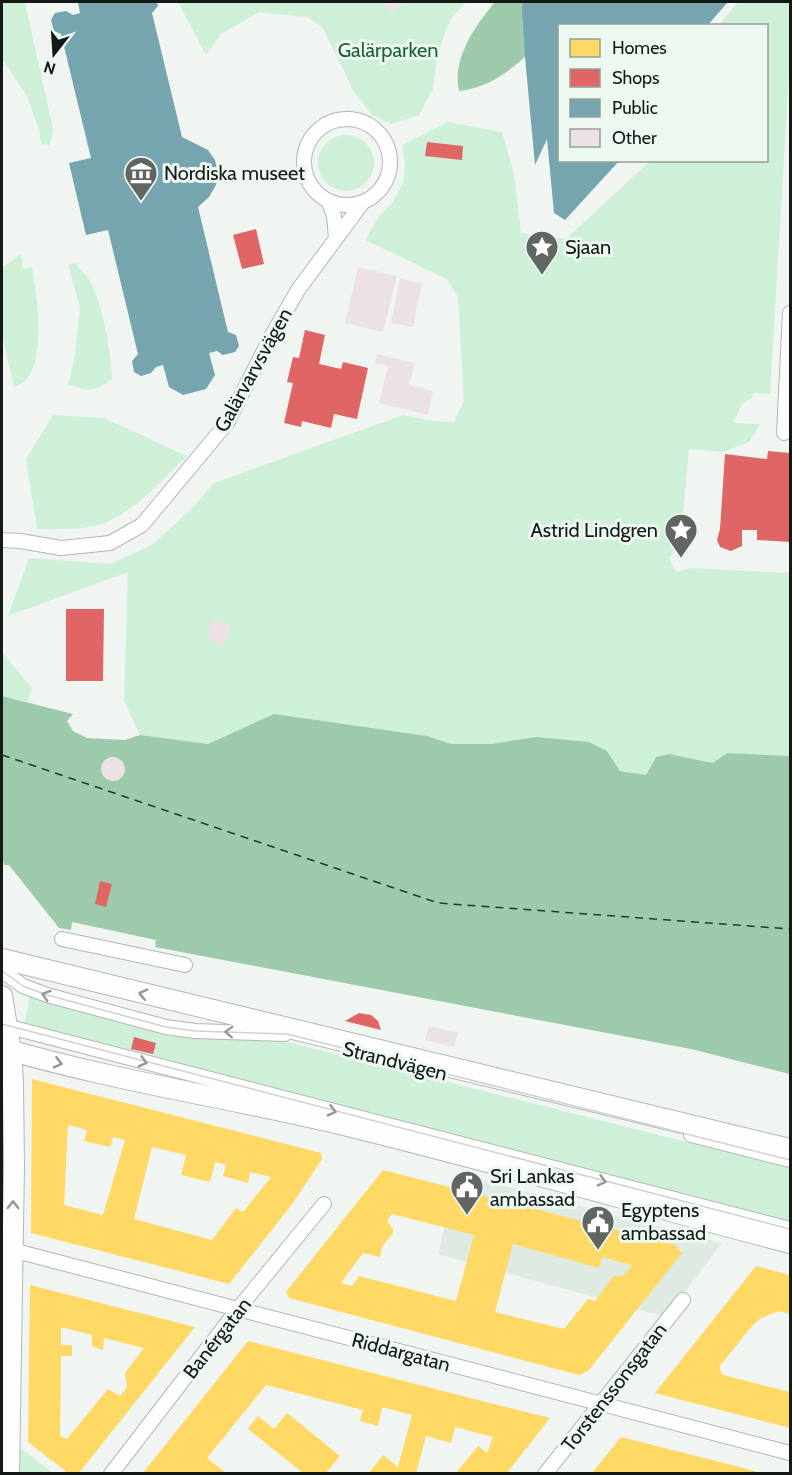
<svg xmlns="http://www.w3.org/2000/svg" width="792" height="1475" font-family="Cabin,sans-serif">
<rect width="100%" height="100%" fill="#f0f5f1"/>
<path fill="#dfeae2" d="M457,1174L722,1243L666,1317L438,1254Z"/>
<path fill="#cef0d8" d="M5,2H25L53,129L50,145L41,144L39,130L28,98L2,58V3Z
M178,2H466L450,20L437,55L433,89L419,115L391,124L372,115L354,92L323,28L307,17L259,12L221,34L206,55Z
M738,2H790V58L770,394L753,393L752,398L742,404L733,423L760,424L749,442L723,452L689,449L680,545L669,558L676,572L691,568L790,573V756L727,753L714,763L669,754L656,757L646,775L620,771L607,751L536,737L491,744H451L238,732L208,744L140,735L124,701L128,572L8,616L29,558L110,564L152,545L190,510L214,483L403,415L433,421L454,422L464,401L458,297L447,279L365,240L380,215L393,202L404,181L405,164L402,145L448,122L502,132L514,174L521,233L566,239L650,161L766,160V26L719,25Z
M318 163a28 28 0 1 1 56 0a28 28 0 1 1-56 0Z
M21,254L23,269L32,267C37,293 50,379 14,387L2,334V268Z
M75,263C80,270 89,277 92,285C104,312 111,351 112,379C93,393 90,391 68,385L75,355L80,307L68,265Z
M53,415L104,418L187,456C163,479 141,505 111,520C89,531 60,529 37,529L26,459Z
M3,654L32,688L28,702L2,696Z
M30,996L158,1031L275,1039L790,1168V1223L24,1025Z
M16,1445L53,1473L16,1474Z"/>
<path fill="#9dcaab" d="M495,2H573C542,38 510,86 459,91C452,58 475,26 495,2Z
M2,696L73,714L67,721L73,731L87,738L125,740L140,735L208,744L274,714L427,736L451,744H491L536,737L589,742L607,751L620,771L646,775L656,757L669,754L713,763L727,753L790,756V1074L691,1049L155,947L156,940L72,922L71,930L59,928L9,865H4L2,855Z"/>
<path fill="#ffd966" fill-rule="evenodd" d="M32,1079L321,1153L322,1159L293,1203L229,1284L31,1233ZM68,1125L87,1130L84,1141L110,1147L113,1137L125,1140L103,1215L64,1205ZM152,1147L186,1155L181,1175L210,1182L215,1162L226,1165L223,1176L248,1183L250,1172L271,1177L243,1212L236,1208L212,1240L175,1230L134,1219Z
M383,1170L676,1245L682,1253L588,1371L579,1375L289,1298L286,1292L289,1288ZM392,1214L474,1235L456,1301L359,1276L352,1286L341,1283L363,1253L380,1257L382,1247L393,1233V1229L387,1221ZM513,1244L599,1268L602,1257L632,1265L624,1275L613,1277L595,1301L588,1299L564,1329L495,1312Z
M756,1266L790,1275V1314L779,1311L761,1318L751,1327L719,1367L723,1375L790,1392V1428L655,1393Z
M30,1285L195,1327L79,1473H68L28,1442ZM61,1327L92,1335V1346L103,1350L104,1338L144,1348L125,1373L127,1387L120,1396L108,1389L67,1439L60,1436L61,1356H72V1345H61Z
M248,1341L482,1401L550,1418L507,1473H456L478,1446L487,1453L493,1437L455,1427L451,1443L426,1436L416,1473H369L383,1455L398,1467L412,1415L382,1407L378,1426L360,1421L363,1410L266,1385L207,1458L226,1473H199L197,1471L195,1473H143Z
M287,1413L340,1456L326,1473H303L248,1429L258,1416L274,1429Z
M621,1437L740,1467L761,1473H592Z"/>
<path fill="#e06666" d="M427,142L463,146L462,160L425,156Z
M256,229L264,264L242,269L233,235Z
M305,330L325,335L319,364L341,369L343,362L368,368L357,419L334,414L331,428L302,421L301,427L284,423L293,383L287,382L293,357L299,358Z
M768,451L790,453V542L757,540V530H742V546L731,551L720,547L717,540L720,529L725,454L767,459Z
M66,609H104L103,681H66Z
M100,881L112,884L106,907L95,904Z
M359,1013L371,1015L378,1021L381,1030L345,1021Z
M134,1037L156,1043L153,1054L131,1049Z"/>
<path fill="#76a5af" d="M78,2H157L158,6L152,13L182,137L208,150L215,160L218,173L216,185L209,197L198,207L228,332L236,335L239,346L235,352L223,355L217,351L209,353L215,375L206,389L183,395L169,387L163,365L156,367L151,373L141,376L134,372L132,361L138,354L108,230L86,235L69,163L91,158L61,34L54,31L51,20L55,13L66,11L73,15L80,13Z
M523,2H728L707,26H560V160H620L565,220L554,213L547,139L535,165L525,57L522,9Z"/>
<g fill="none" stroke-linecap="round" stroke-linejoin="round">
<path stroke="#154327" stroke-width="1.5" stroke-dasharray="8 6" stroke-linecap="butt" d="M2,755L438,903L790,929"/>
</g>
<path fill="#ece2e3" d="M383,2H400L403,5L391,13Z
M358,267L397,276L383,332L345,323Z
M400,279L422,283L413,327L391,323Z
M377,354L415,363L409,385L433,391L428,415L379,403L388,366L375,363Z
M213,619L231,624L225,645L207,640Z
M101 769a12 12 0 1 1 24 0a12 12 0 1 1-24 0Z
M429,1026L458,1033L454,1047L425,1040Z"/>
<g fill="none" stroke-linecap="round" stroke-linejoin="round">
<g stroke="#b3b7b4" stroke-width="16">
<path id="street" d="M304 162a43 43 0 1 1 86 0a43 43 0 1 1-86 0Z
M329,202L334,216L336,238
M784,433L790,313
M2,540L20,541L61,548L110,543L142,525L227,423L272,335L298,290L363,202
M62,939L185,965
M2,971L23,986L47,995L166,1027L195,1031L285,1034
M2,1025L790,1229
M691,1135L790,1160
M12,1250L790,1453
M111,1474L238,1309L324,1204
M545,1474L683,1300"/>
</g>
<g stroke="#b3b7b4" stroke-width="22">
<path id="secondary" d="M2,959L790,1149
M2,996L11,1051L13,1084L14,1165L9,1474
M2,1048C118,1082 238,1099 356,1128C501,1164 645,1205 790,1243"/>
</g>
<use href="#street" stroke="#fdfefd" stroke-width="14"/>
<use href="#secondary" stroke="#fdfefd" stroke-width="20"/>
<path stroke="#d0d1d0" stroke-width="1.5" d="M2,971L23,986L47,995L166,1027L195,1031L287,1034L790,1160
M2,1024L790,1229"/>
</g>
<defs><path id="oneway-chevron" d="M-2-3.5L2.5 0L-2 3.5" fill="none" stroke-width="1.6" stroke-linecap="round" stroke-linejoin="round" transform="scale(1.5)"/></defs>
<g stroke="#959795">
<use href="#oneway-chevron" transform="translate(143 994) rotate(-167)"/>
<use href="#oneway-chevron" transform="translate(46 995) rotate(-162)"/>
<use href="#oneway-chevron" transform="translate(229 1032) rotate(-178)"/>
<use href="#oneway-chevron" transform="translate(143 1062) rotate(15)"/>
<use href="#oneway-chevron" transform="translate(58 1063) rotate(14)"/>
<use href="#oneway-chevron" transform="translate(332 1111) rotate(15)"/>
<use href="#oneway-chevron" transform="translate(602 1181) rotate(15)"/>
<use href="#oneway-chevron" transform="translate(13 1205) rotate(-89)"/>
</g>
<defs>
<g id="museum-pin" transform="scale(1.725)"><path d="M0 17L-7.5 6A9.5 9.5 0 1 1 7.5 6Z" fill="#626663" stroke="#edf8f0"/><path d="M0-6L6-3V-2H-6V-3ZM-5-1h2V3h-2ZM-1-1h2V3h-2ZM3-1h2V3H3ZM-6 4H6V6H-6Z" fill="#fff"/></g>
<g id="sight-pin" transform="scale(1.725)"><path d="M0 17L-7.5 6A9.5 9.5 0 1 1 7.5 6Z" fill="#626663" stroke="#edf8f0"/><path d="M0-6L1.8-2.2L6-1.7L2.9 1.2L3.7 5.4L0 3.3L-3.7 5.4L-2.9 1.2L-6-1.7L-1.8-2.2Z" fill="#fff"/></g>
<g id="civic-pin" transform="scale(1.725)"><path d="M0 17L-7.5 6A9.5 9.5 0 1 1 7.5 6Z" fill="#626663" stroke="#edf8f0"/><path d="M-.6-6.5H3V-4.5H.6V-3L4-1V1h2V6H-6V1h2V-1L-.6-3ZM-1.2 2.5V6h2.4V2.5Z" fill="#fff"/></g>
</defs>
<g fill-rule="evenodd">
<use href="#museum-pin" x="141" y="173"/>
<use href="#sight-pin" x="542" y="247"/>
<use href="#sight-pin" x="681" y="530"/>
<use href="#civic-pin" x="467" y="1187"/>
<use href="#civic-pin" x="598" y="1222"/>
</g>
<g text-anchor="middle" dominant-baseline="central" stroke-width="6" stroke-linejoin="round" paint-order="stroke">
<g font-size="20" fill="#1b5f37" stroke="#edf8f0">
<text x="388" y="50">Galärparken</text>
</g>
<g font-size="20" fill="#151916" stroke="#edf8f0" text-anchor="start">
<text x="164" y="173">Nordiska museet</text>
<text x="565" y="247">Sjaan</text>
<text x="658" y="530" text-anchor="end">Astrid Lindgren</text>
<text x="490" y="1176">Sri Lankas<tspan x="490" dy="23">ambassad</tspan></text>
<text x="621" y="1210">Egyptens<tspan x="621" dy="23">ambassad</tspan></text>
</g>
<g font-size="20" fill="#151916" stroke="#edf8f0">
<text transform="translate(253 370) rotate(-61)">Galärvarvsvägen</text>
<text transform="translate(395 1061) rotate(14)">Strandvägen</text>
<text transform="translate(217 1338) rotate(-52)">Banérgatan</text>
<text transform="translate(401 1352) rotate(15)">Riddargatan</text>
<text transform="translate(614 1387) rotate(-52)">Torstenssonsgatan</text>
</g>
</g>
<rect width="792" height="1475" fill="none" stroke="#151916" stroke-width="6"/>
<rect x="558" y="24" width="210" height="138" fill="#edf8f0" stroke="#979f99" stroke-width="1.5"/>
<rect x="570" y="39" width="30" height="18" fill="#ffd966" stroke="#979f99" stroke-width="1.5"/>
<text x="612" y="54" font-size="18" fill="#151916">Homes</text>
<rect x="570" y="69" width="30" height="18" fill="#e06666" stroke="#979f99" stroke-width="1.5"/>
<text x="612" y="84" font-size="18" fill="#151916">Shops</text>
<rect x="570" y="99" width="30" height="18" fill="#76a5af" stroke="#979f99" stroke-width="1.5"/>
<text x="612" y="114" font-size="18" fill="#151916">Public</text>
<rect x="570" y="129" width="30" height="18" fill="#ece2e3" stroke="#979f99" stroke-width="1.5"/>
<text x="612" y="144" font-size="18" fill="#151916">Other</text>
<g transform="translate(54 54) rotate(197)" stroke="#edf8f0" stroke-width="4.5" paint-order="stroke">
<path d="M0-4.5L10 22L0 15L-10 22Z" fill="#151916"/>
<text y="-9" font-size="16" font-weight="bold" text-anchor="middle" fill="#151916">N</text>
</g>
</svg>
